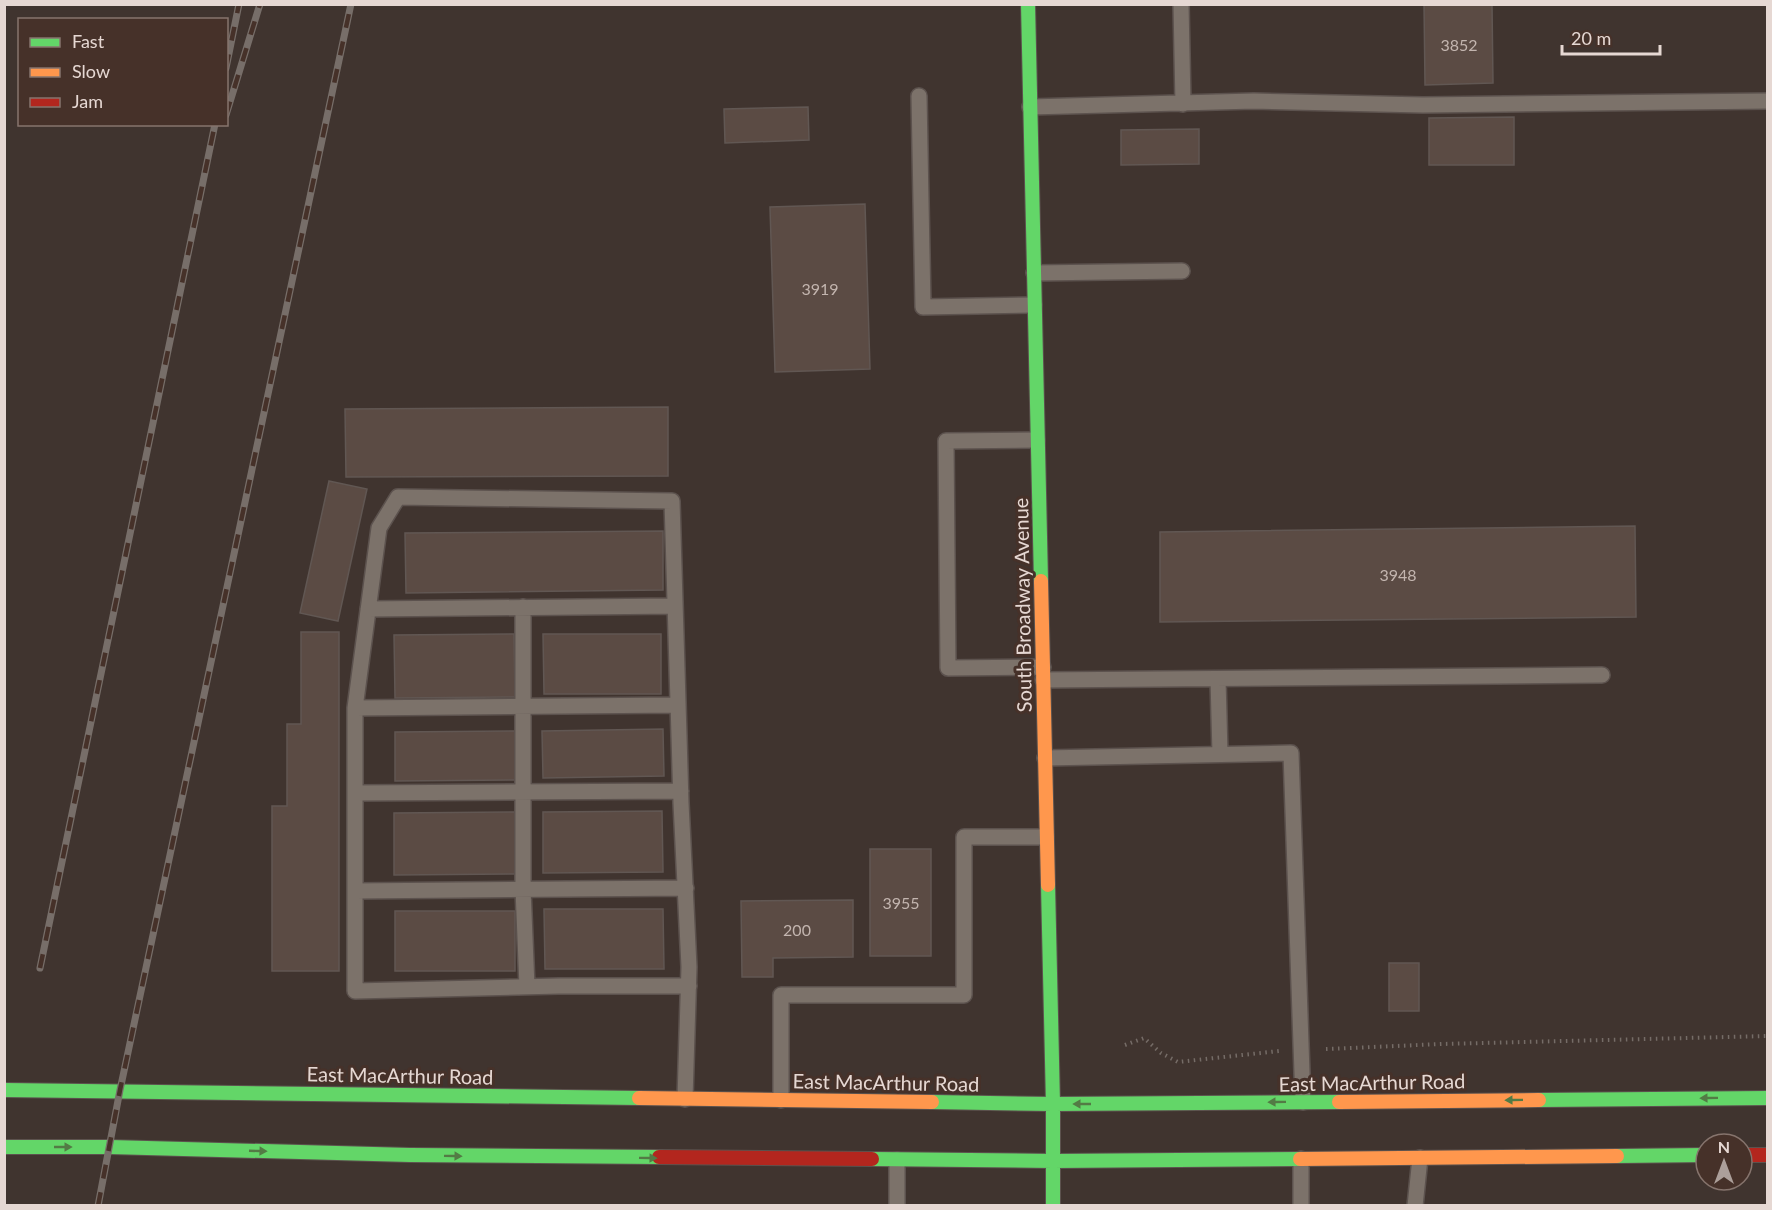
<svg xmlns="http://www.w3.org/2000/svg" width="1772" height="1210" font-family="Lato,sans-serif">
<rect width="100%" height="100%" fill="#40342f"/>
<path fill="#5b4b44" stroke="#615753" stroke-width="1.5" d="M1424,4H1492L1493,83L1425,85Z
M808,107L809,140L725,143L724,109Z
M1514,117V165H1429V118Z
M1199,129V164L1121,165V130Z
M865,204L870,369L775,372L770,207Z
M668,407V476L346,477L345,409Z
M329,481L367,489L338,621L300,613Z
M1635,526L1636,617L1160,622V532Z
M663,531V590L406,593L405,533Z
M301,632H339V971H272V806H287V724H301Z
M514,634L515,697L395,698L394,635Z
M543,634H661V694H544Z
M663,729L664,776L543,778L542,731Z
M515,731V780L395,781V732Z
M662,811L663,872L543,873V812Z
M515,812V874L394,875V813Z
M870,849H931V956H870Z
M853,900V957L773,958V977H742L741,901Z
M544,909H663L664,969H545Z
M395,911H515V971H395Z
M1389,963H1419V1011H1389Z"/>
<g fill="none" stroke-linecap="round" stroke-linejoin="round">
<g stroke="#5c524e" stroke-width="18">
<path id="lane" d="M1181,4L1183,104
M919,96L923,307L1034,305
M1030,107L1254,101L1423,105L1768,101
M1034,273L1182,271
M1037,440L946,441L948,668L1043,667
M523,607V889L527,987
M368,609L675,606
M1218,679L1220,754
M1043,680L1602,675
M355,708L678,705
M1045,758L1291,753L1303,1102
M355,793L681,791
M355,891L686,888
M685,1099L689,967L681,803L672,501L398,497L379,528L355,708V991L559,986H689
M781,1100V995H964V837H1046
M1301,1159V1206
M897,1160V1206
M1415,1206L1420,1158"/>
</g>
<g stroke="#5c524e" stroke-width="16">
<path id="fast" d="M1028,4L1041,581
M1048,885L1053,1104V1206
M4,1090L639,1098
M1539,1100L1768,1098
M932,1102L1053,1104L1339,1102
M4,1147H110L410,1155L659,1157
M1617,1156L1706,1155
M872,1159L1053,1161L1300,1159"/>
</g>
<g stroke="#5c524e" stroke-width="16">
<path id="slow" d="M1041,581L1048,885
M639,1098L932,1102
M1339,1102L1539,1100
M1300,1159L1617,1156"/>
</g>
<g stroke="#5c524e" stroke-width="16">
<path id="jam" d="M1742,1155H1768
M659,1157L872,1159"/>
</g>
<path stroke="#756c67" stroke-width="4" stroke-dasharray="1.5 4.5" stroke-linecap="butt" d="M1125,1045L1144,1038L1161,1053L1178,1062L1279,1051
M1326,1049L1442,1044L1768,1036"/>
<use href="#lane" stroke="#7c726a" stroke-width="15"/>
<use href="#fast" stroke="#63d668" stroke-width="14"/>
<use href="#slow" stroke="#ff974d" stroke-width="14"/>
<use href="#jam" stroke="#b3261e" stroke-width="14"/>
<g stroke="#776e69" stroke-width="7">
<path id="rail" d="M226,68L239,4
M226,115L260,4
M40,968L215,124
M98,1206L120,1090L351,4"/>
</g>
<use href="#rail" stroke="#463129" stroke-width="4.5" stroke-dasharray="14" stroke-linecap="butt"/>
</g>
<defs><path id="oneway-solid" d="M-6-.8H1V-3.2L6.5 0L1 3.2V.8H-6Z" transform="scale(1.5)"/></defs>
<g fill="#537b45">
<use href="#oneway-solid" transform="translate(1709 1098) rotate(179)"/>
<use href="#oneway-solid" transform="translate(1514 1100) rotate(179)"/>
<use href="#oneway-solid" transform="translate(1277 1102) rotate(179)"/>
<use href="#oneway-solid" transform="translate(1082 1104) rotate(180)"/>
<use href="#oneway-solid" transform="translate(63 1147)"/>
<use href="#oneway-solid" transform="translate(258 1151) rotate(2)"/>
<use href="#oneway-solid" transform="translate(453 1156) rotate(1)"/>
<use href="#oneway-solid" transform="translate(648 1158) rotate(1)"/>
</g>
<g text-anchor="middle" dominant-baseline="central" stroke-width="6" stroke-linejoin="round" paint-order="stroke">
<g font-size="16" fill="#c3b5af">
<text x="1459" y="44">3852</text>
<text x="820" y="288">3919</text>
<text x="1398" y="574">3948</text>
<text x="901" y="902">3955</text>
<text x="797" y="929">200</text>
</g>
<g font-size="20" fill="#e6d8d3" stroke="#463129">
<text transform="translate(1022 605) rotate(-91)">South Broadway Avenue</text>
<text transform="translate(400 1075) rotate(1)">East MacArthur Road</text>
<text transform="translate(886 1082) rotate(1)">East MacArthur Road</text>
<text transform="translate(1372 1082) rotate(-1)">East MacArthur Road</text>
</g>
</g>
<rect width="1772" height="1210" fill="none" stroke="#e6d8d3" stroke-width="12"/>
<rect x="18" y="18" width="210" height="108" fill="#463129" stroke="#86746d" stroke-width="1.5"/>
<rect x="30" y="38" width="30" height="9" fill="#63d668" stroke="#86746d" stroke-width="1.5"/>
<text x="72" y="48" font-size="18" fill="#e6d8d3">Fast</text>
<rect x="30" y="68" width="30" height="9" fill="#ff974d" stroke="#86746d" stroke-width="1.5"/>
<text x="72" y="78" font-size="18" fill="#e6d8d3">Slow</text>
<rect x="30" y="98" width="30" height="9" fill="#b3261e" stroke="#86746d" stroke-width="1.5"/>
<text x="72" y="108" font-size="18" fill="#e6d8d3">Jam</text>
<g transform="translate(1724 1162)"><circle r="28" fill="#463129" stroke="#86746d" stroke-width="1.5"/>
<path d="M0-4.5L10 22L0 15L-10 22Z" fill="#ac9f9a"/>
<text y="-9" font-size="16" font-weight="bold" text-anchor="middle" fill="#e6d8d3">N</text>
</g>
<path d="M1562 45v9h98v-9" fill="none" stroke="#e6d8d3" stroke-width="3"/>
<text x="1571" y="45" font-size="18" fill="#e6d8d3" stroke="#463129" stroke-width="4.5" paint-order="stroke">20 m</text>
</svg>
